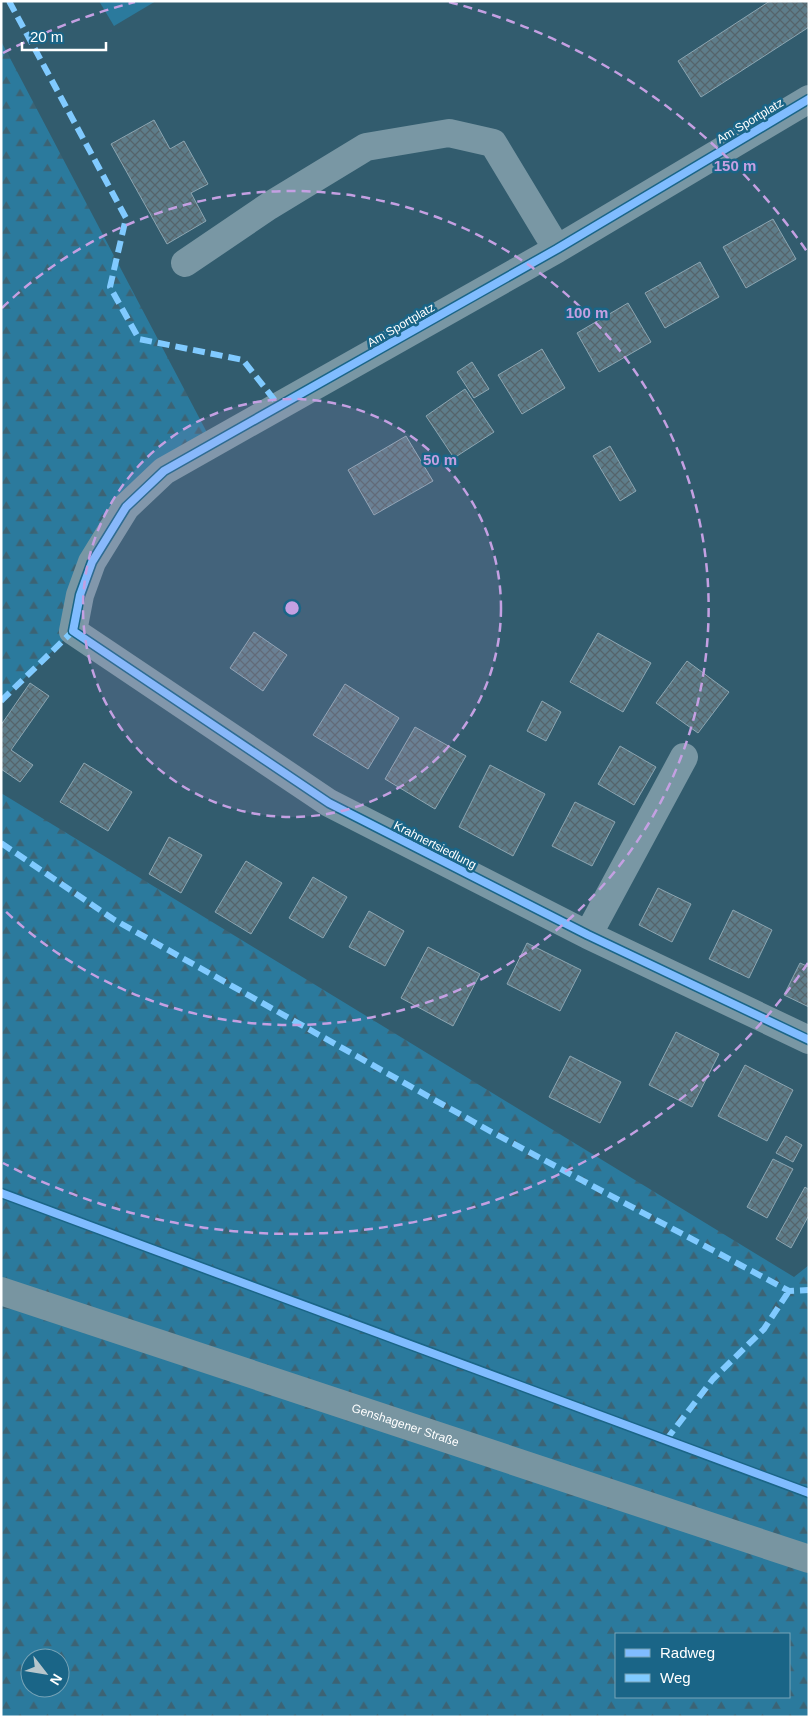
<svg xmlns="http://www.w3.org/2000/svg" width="810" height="1718" font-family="Helvetica,sans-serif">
<defs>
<pattern id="forest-firs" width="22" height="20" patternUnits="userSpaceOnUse" patternTransform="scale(1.25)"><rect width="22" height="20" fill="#2b7a9d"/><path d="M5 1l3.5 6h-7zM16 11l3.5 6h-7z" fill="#3c6374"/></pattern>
<pattern id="building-cross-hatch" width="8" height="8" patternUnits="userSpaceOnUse" patternTransform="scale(1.25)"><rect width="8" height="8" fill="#5e7d8a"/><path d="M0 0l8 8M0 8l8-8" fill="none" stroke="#55646b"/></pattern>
</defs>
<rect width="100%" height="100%" fill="#325c6e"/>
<path fill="url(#forest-firs)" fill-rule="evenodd" d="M1,41L213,444L126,507L73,631L1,701Z
M1,793L794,1277L809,1265V1717H1ZM616,1634H789V1697H616ZM30,1658H60V1688H30Z"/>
<path fill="#2b7a9d" d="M99,1H156L114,26Z"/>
<path fill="url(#building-cross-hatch)" stroke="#8da6b2" d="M770,1H809V27L701,97L678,61Z
M154,120L170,149L184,141L208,184L191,193L206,221L167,244L111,144Z
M773,219L796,259L746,288L723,247Z
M700,262L719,297L665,328L645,293Z
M628,303L651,342L599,372L577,333Z
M542,349L565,388L522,414L498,375Z
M472,362L489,389L474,398L457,372Z
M465,389L494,432L454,458L426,416Z
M406,436L433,481L374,515L348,470Z
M610,446L636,491L620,501L593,456Z
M254,632L287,655L263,691L230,668Z
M598,633L651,663L623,712L570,682Z
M687,661L729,692L698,733L656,703Z
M30,683L49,696L11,750L33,765L20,782L1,769V725Z
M345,684L399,718L368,769L313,735Z
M542,701L561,712L546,741L527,731Z
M415,727L466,756L435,809L385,779Z
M620,746L656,767L634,805L598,784Z
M84,763L132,792L108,831L60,802Z
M490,765L545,794L513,856L459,827Z
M575,802L615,822L592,866L552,846Z
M169,837L202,855L181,893L149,874Z
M246,861L282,883L251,934L215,912Z
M313,877L347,897L323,938L289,918Z
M658,888L691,904L672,942L639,925Z
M733,910L772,930L749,978L709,959Z
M369,911L404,931L385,966L349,947Z
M527,943L581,970L560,1011L507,984Z
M428,947L480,974L453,1026L401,998Z
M800,963L809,967V1007L784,995Z
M676,1032L719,1054L692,1107L649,1085Z
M570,1056L621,1082L600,1123L549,1097Z
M745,1065L793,1090L767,1141L718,1116Z
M786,1136L802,1145L793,1162L776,1153Z
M773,1159L793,1169L767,1218L747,1207Z
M805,1187L809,1190V1215L791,1248L776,1239Z"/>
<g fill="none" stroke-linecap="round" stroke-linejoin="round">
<path stroke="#7997a4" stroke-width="28" d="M809,99L557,249L164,471L126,507L92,562L80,595L73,631L329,803L588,935L809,1040
M185,263L269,206L366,147L449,133L493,143L557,249
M588,935L684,757"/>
<path stroke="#7895a1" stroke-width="28" id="s1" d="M1,1291L809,1559"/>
<path stroke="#80caff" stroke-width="6" stroke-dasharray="12 6" stroke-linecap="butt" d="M9,1L126,218L110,287L139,339L243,360L280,407
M1,701L73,631
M1,843L113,919L488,1130L789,1291L809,1290
M666,1440L713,1379L764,1329L789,1291"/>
<g stroke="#1a6587" stroke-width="11">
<path id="cycleway" d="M809,99L557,249L164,471L126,507L92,562L80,595L73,631L329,803L588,935L809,1040
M1,1193L809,1493"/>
</g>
<use href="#cycleway" stroke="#80bcff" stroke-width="8"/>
</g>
<circle cx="292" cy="608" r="209" fill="#c4a0e2" fill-opacity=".12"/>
<g fill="none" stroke="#c4a0e2" stroke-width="2.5" stroke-dasharray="9 6">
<circle cx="292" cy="608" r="209"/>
<path d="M2 308A417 417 0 1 1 2 908"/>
<path d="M808 963A626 626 0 0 1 3 1163M3 53A626 626 0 0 1 135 2M449 2A626 626 0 0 1 808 253"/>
</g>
<g text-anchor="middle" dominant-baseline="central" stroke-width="5" stroke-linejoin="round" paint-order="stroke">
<g font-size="12" fill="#fff" stroke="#1a6587">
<text transform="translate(750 121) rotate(-31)">Am Sportplatz</text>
<text transform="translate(401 325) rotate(-30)">Am Sportplatz</text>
<text transform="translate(435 845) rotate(27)">Krahnertsiedlung</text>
<text stroke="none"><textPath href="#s1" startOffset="426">Genshagener Straße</textPath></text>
</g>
</g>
<circle cx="292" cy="608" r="8" fill="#c4a0e2" stroke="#1a6587" stroke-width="2.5"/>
<g font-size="15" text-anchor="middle" font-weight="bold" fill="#c4a0e2" stroke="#1a6587" stroke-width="5" stroke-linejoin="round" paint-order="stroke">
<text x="735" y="171">150 m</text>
<text x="587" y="318">100 m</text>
<text x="440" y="465">50 m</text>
</g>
<rect width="810" height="1718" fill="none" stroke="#ffffff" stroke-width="5"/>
<rect x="615" y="1633" width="175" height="65" fill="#1a6587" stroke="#76a3b7"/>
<rect x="625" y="1649" width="25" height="8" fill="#80bcff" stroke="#76a3b7"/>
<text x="660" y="1658" font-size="15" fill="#ffffff">Radweg</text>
<rect x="625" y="1674" width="25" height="8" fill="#80caff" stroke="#76a3b7"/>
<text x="660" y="1683" font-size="15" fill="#ffffff">Weg</text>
<g transform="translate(45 1673) rotate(121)"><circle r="24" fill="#1a6587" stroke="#76a3b7"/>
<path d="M0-4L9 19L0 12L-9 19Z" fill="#b7c6cc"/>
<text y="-8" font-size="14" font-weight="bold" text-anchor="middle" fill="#ffffff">N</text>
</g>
<path d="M22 42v8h84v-8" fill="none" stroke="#ffffff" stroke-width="2.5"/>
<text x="30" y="42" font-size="15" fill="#ffffff" stroke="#1a6587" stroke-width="4" paint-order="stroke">20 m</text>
</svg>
